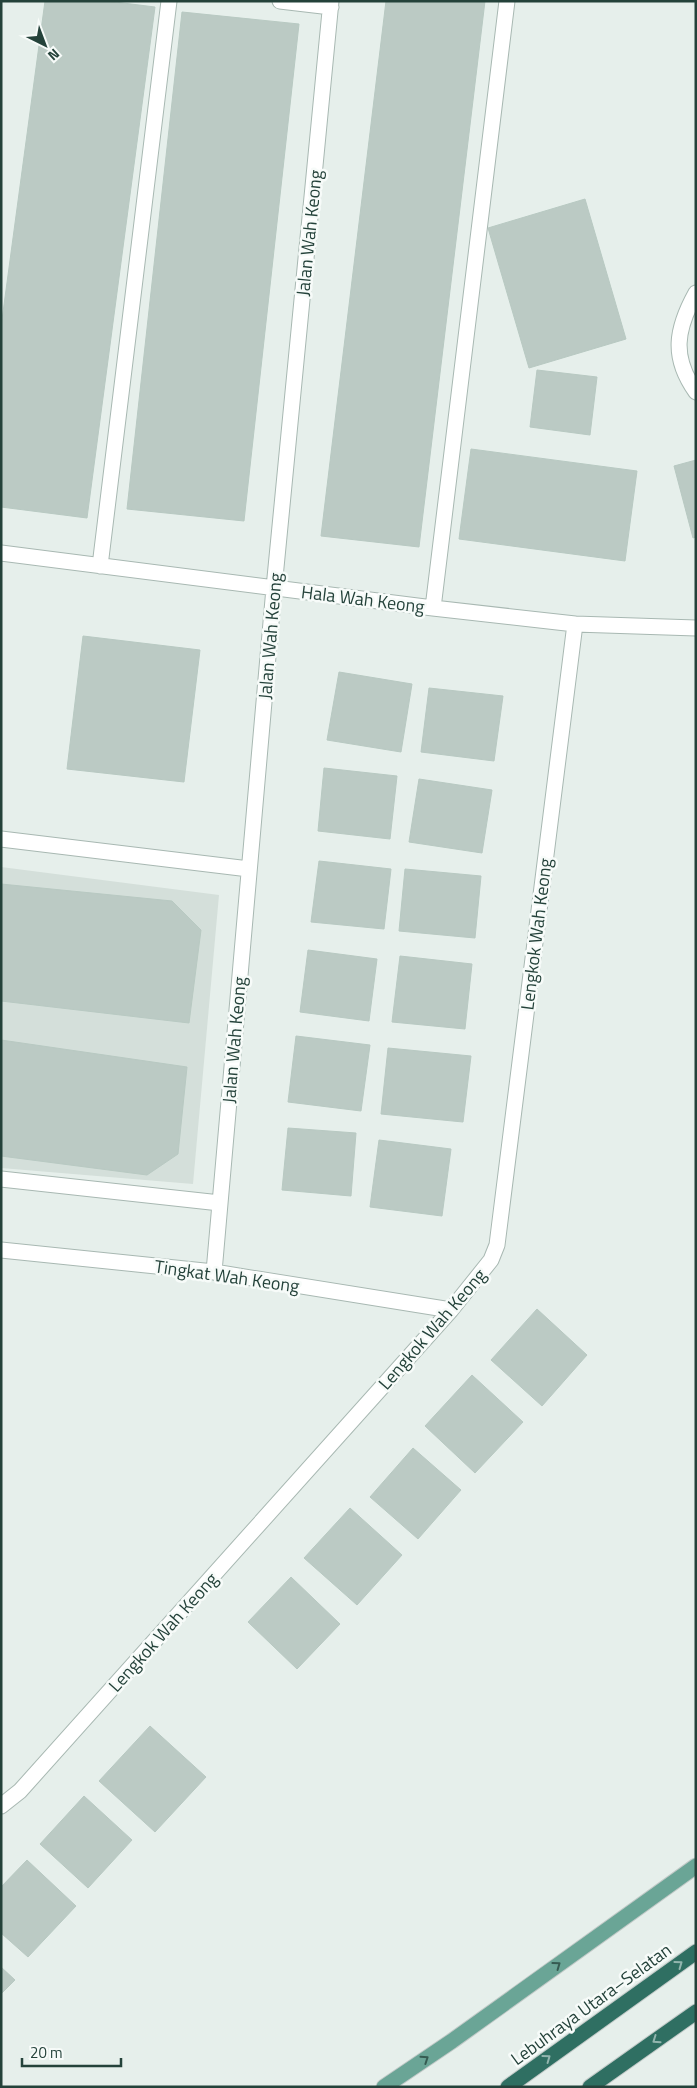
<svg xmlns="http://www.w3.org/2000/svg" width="697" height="2088" font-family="'Titillium Web',sans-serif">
<rect width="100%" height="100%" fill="#e6efeb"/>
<path fill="#d4dfda" d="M1,867L219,895L193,1184L1,1168Z"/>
<path fill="#bbcac4" stroke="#b8c9c2" d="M45,1H107L155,7L87,518L1,507V327Z
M386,1H485L419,547L321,536Z
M182,12L299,24L244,521L127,509Z
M585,199L626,339L529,368L488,228Z
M537,370L597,377L590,435L530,427Z
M471,449L637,471L625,561L459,539Z
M696,460V537L693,538L674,466Z
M83,636L200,650L184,782L67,769Z
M339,672L412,684L401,752L327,740Z
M429,688L503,696L494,761L421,752Z
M324,768L397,776L390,839L318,831Z
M419,779L492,790L482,853L409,842Z
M319,861L391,869L384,929L311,922Z
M405,869L481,876L475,938L399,931Z
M1,884L172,901L201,930L189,1023L1,1001Z
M308,950L377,959L369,1021L300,1012Z
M400,956L472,964L465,1029L392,1022Z
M296,1036L370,1045L361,1111L288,1102Z
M1,1040L187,1067L178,1154L147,1175L1,1156Z
M388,1048L471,1056L463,1122L381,1114Z
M288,1128L356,1133L351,1196L282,1190Z
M379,1140L451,1149L442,1216L370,1207Z
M537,1309L587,1355L542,1406L491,1360Z
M472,1375L523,1422L475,1473L425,1426Z
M413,1448L461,1490L418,1539L370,1497Z
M350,1508L402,1555L357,1605L304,1558Z
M291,1577L340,1624L297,1669L248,1622Z
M150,1726L206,1777L155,1832L99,1781Z
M84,1796L132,1840L88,1888L40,1844Z
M27,1860L76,1906L28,1957L1,1933V1887Z
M1,1967L15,1980L1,1994Z"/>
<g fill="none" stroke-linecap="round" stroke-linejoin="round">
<g stroke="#a8b8b2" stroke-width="17">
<path id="minor" d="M280,1L331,7
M696,293C676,329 671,357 696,392
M1,553L433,608L575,624L696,628
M100,566L169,1
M433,608L507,1
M1,839L249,869
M1,1179L220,1203
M1,1250L214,1272L451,1310
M214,1272L274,588L331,1
M1,1806L20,1791L451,1310L491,1260L497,1245L575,624"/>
</g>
<g stroke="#c2cac8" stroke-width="17">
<path id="major" d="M384,2087L452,2041L696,1866"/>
</g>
<g stroke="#c2cac8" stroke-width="17">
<path id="highway" d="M508,2087L696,1952
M590,2087L696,2012"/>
</g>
<use href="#minor" stroke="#fff" stroke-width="15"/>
<use href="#major" stroke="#6aa596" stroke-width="15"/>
<use href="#highway" stroke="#2f6f62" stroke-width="15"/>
</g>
<defs><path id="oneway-chevron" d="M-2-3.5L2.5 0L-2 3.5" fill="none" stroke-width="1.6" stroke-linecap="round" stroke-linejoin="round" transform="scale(1.25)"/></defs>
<g stroke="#93b5ae">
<use href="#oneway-chevron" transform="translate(679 1964) rotate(-36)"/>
<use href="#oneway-chevron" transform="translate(656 2040) rotate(145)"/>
<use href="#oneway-chevron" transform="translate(547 2058) rotate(-36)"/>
</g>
<g stroke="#365b51">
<use href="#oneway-chevron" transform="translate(557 1965) rotate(-36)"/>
<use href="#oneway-chevron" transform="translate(425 2059) rotate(-34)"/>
</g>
<g text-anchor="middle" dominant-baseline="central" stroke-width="5" stroke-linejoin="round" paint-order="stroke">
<g font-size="18" fill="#24423a" stroke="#f7fbf9">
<text transform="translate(309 233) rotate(-84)">Jalan Wah Keong</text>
<text transform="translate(363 599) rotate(7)">Hala Wah Keong</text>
<text transform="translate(270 636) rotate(-85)">Jalan Wah Keong</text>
<text transform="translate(536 934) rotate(-83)">Lengkok Wah Keong</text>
<text transform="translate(234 1040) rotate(-85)">Jalan Wah Keong</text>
<text transform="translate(227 1276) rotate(8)">Tingkat Wah Keong</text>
<text transform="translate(432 1329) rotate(-49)">Lengkok Wah Keong</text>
<text transform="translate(163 1632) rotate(-48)">Lengkok Wah Keong</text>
<text transform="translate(591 2004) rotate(-36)">Lebuhraya Utara–Selatan</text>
</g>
</g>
<rect width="697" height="2088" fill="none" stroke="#24423a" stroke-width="5"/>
<g transform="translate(45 45) rotate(138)" stroke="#f7fbf9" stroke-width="4" paint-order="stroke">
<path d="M0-4L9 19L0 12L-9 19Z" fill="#24423a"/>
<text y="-8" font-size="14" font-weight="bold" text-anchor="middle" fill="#24423a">N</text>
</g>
<path d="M22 2058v8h99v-8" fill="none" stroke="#24423a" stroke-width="2.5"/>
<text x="30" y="2058" font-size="15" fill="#24423a" stroke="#f7fbf9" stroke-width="4" paint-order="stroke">20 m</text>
</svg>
